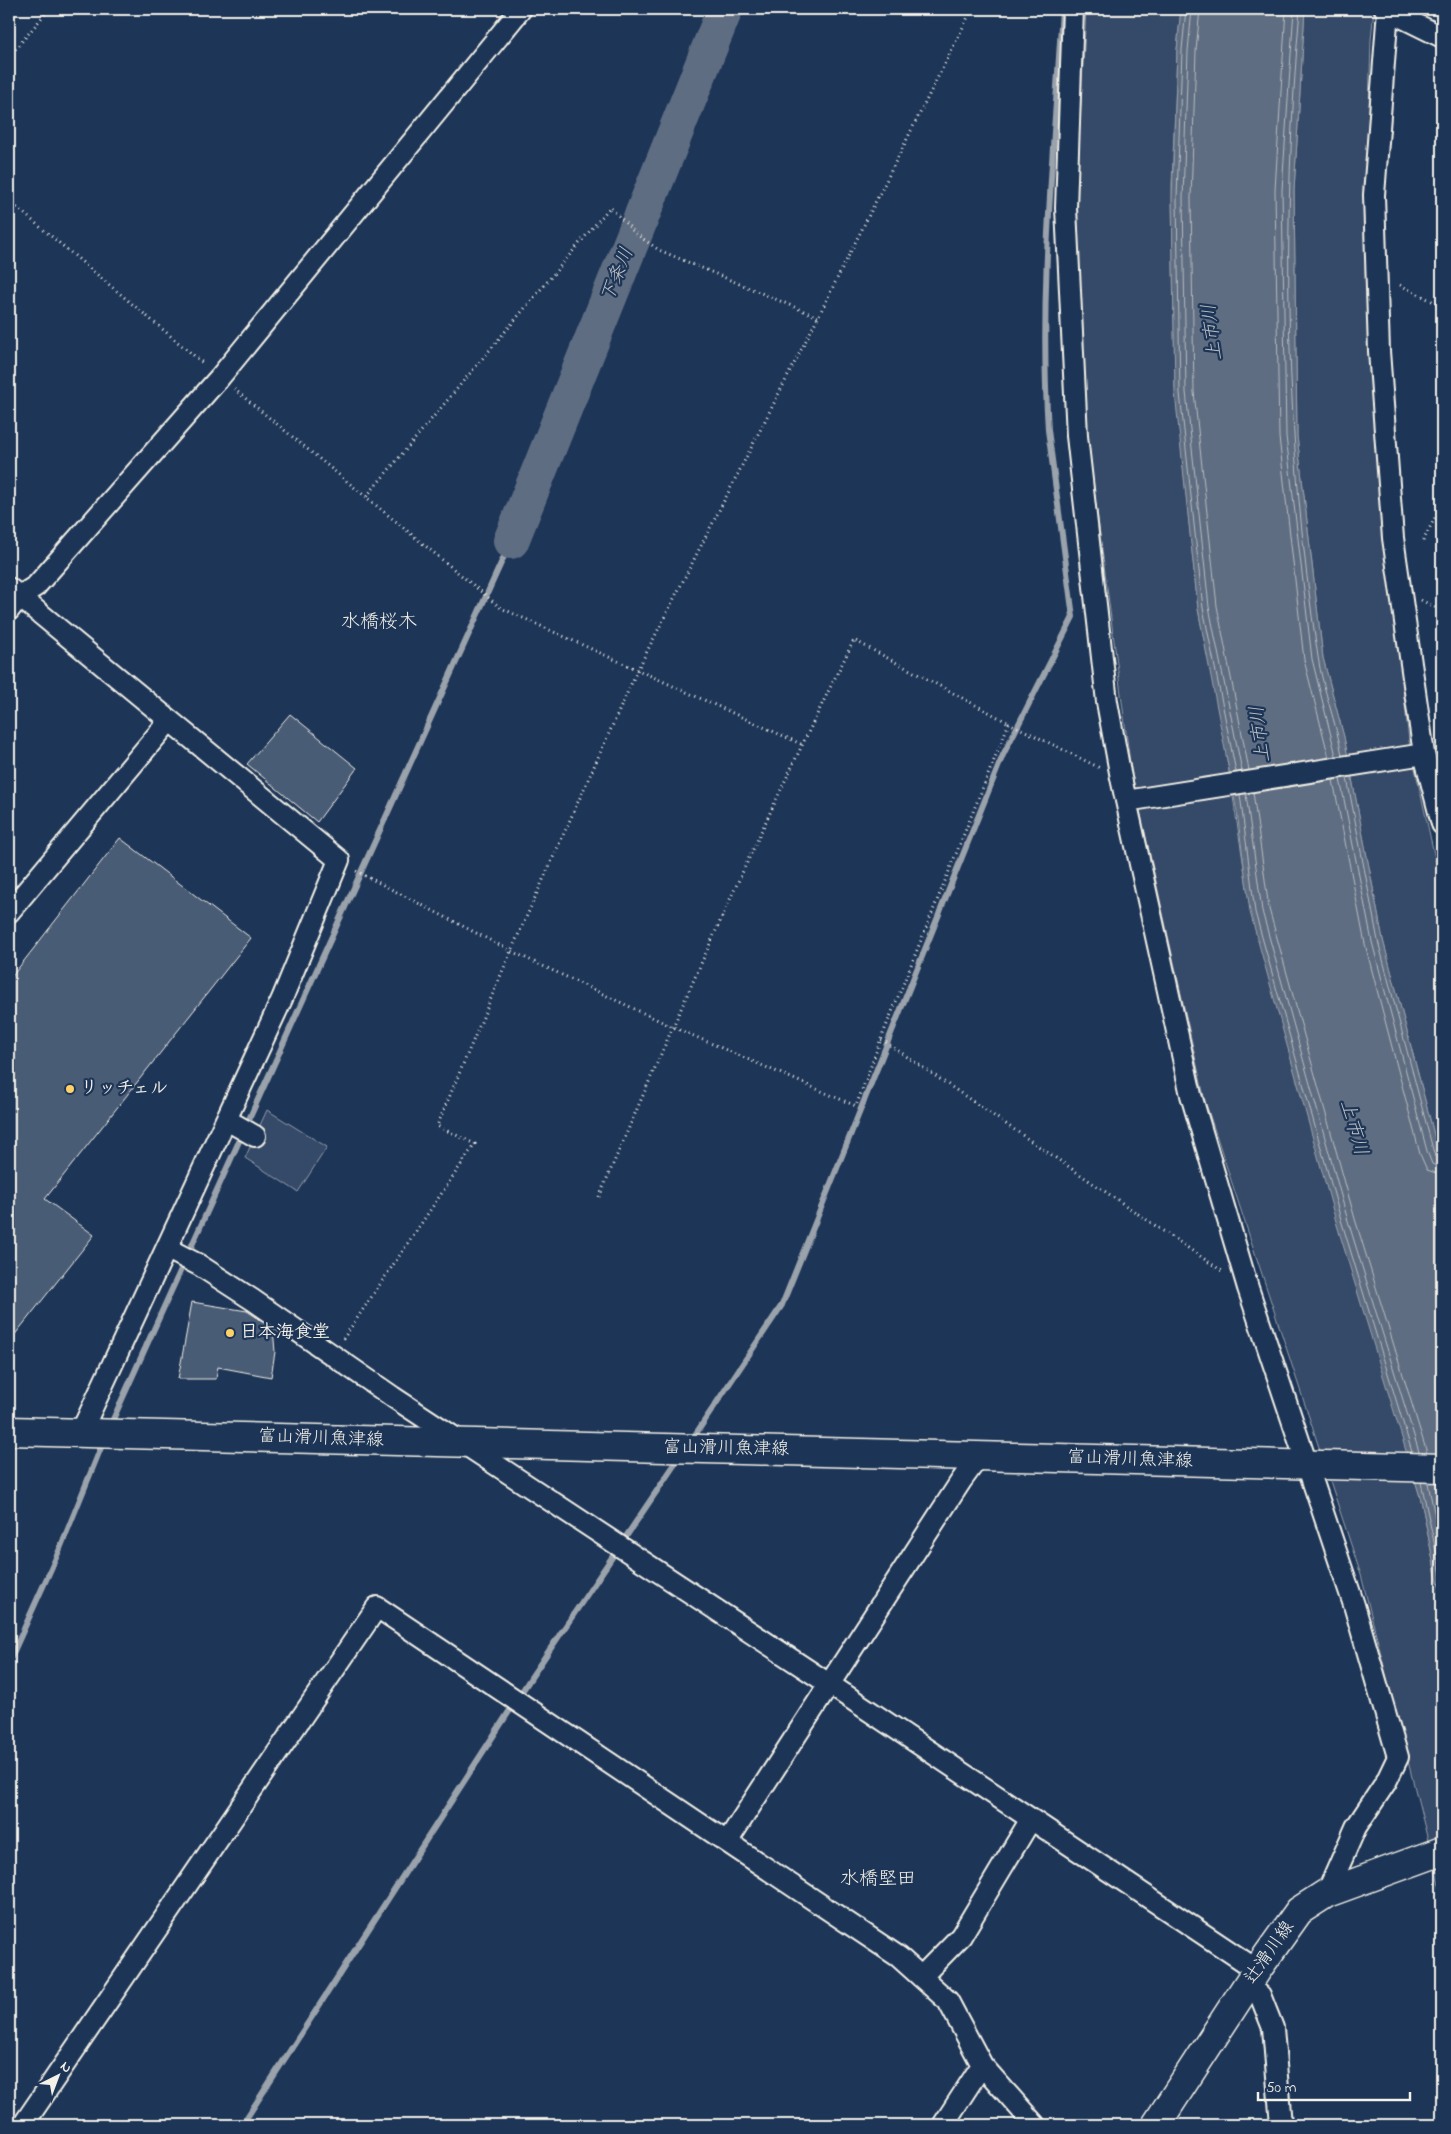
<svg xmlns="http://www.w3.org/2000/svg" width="1451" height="2134" font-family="'Indie Flower','Klee One',sans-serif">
<rect width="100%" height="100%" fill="#1d3557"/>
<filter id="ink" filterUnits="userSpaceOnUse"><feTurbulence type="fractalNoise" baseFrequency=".02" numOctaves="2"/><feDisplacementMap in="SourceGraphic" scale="10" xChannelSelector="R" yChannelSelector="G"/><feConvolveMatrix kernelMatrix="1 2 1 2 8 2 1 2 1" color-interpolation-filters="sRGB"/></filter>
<g filter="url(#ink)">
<path fill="#354a67" stroke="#949ea8" d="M1086,9H1181L1177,50L1172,185L1175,387L1198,609L1223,733L1250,906L1421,1500L1436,1575L1442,1593V1896L1361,1575L1205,1101L1131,770L1084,413L1074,233Z
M1305,9H1374L1371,40L1365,248L1379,472L1409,741L1442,890V1165L1383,940L1344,737L1323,658L1297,436L1294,190Z
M267,1110L327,1147L298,1192L245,1158Z"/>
<path fill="#5e6d82" stroke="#9aa2ab" d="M1181,9H1305L1294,190L1297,436L1323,658L1344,737L1383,940L1442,1165V1593L1436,1575L1421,1500L1337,1225L1250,912L1237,812L1198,609L1175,393L1172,198L1177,50Z"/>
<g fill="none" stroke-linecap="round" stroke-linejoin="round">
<path stroke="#b8bcbf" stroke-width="1" d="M1186,9L1182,50L1177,198L1180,393L1203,608L1236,772
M1192,9L1188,51L1183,198L1186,392L1209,607L1242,771
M1200,9L1196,51L1191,198L1194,392L1217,606L1249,770
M1286,9L1275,190L1279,437L1304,660L1329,758
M1294,9L1282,190L1286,436L1312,659L1336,756
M1300,9C1281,224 1285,443 1318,657C1323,690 1336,722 1342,755
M1347,778L1378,941L1435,1157L1442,1162
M1340,779L1372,942L1427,1151L1432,1164L1442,1168
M1333,780L1365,944L1420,1154L1427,1170L1442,1175
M1253,792L1269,909L1355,1219L1427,1453
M1240,794L1255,912L1342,1223L1412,1452
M1246,794L1262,911L1348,1221L1419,1452
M1421,1482L1442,1579
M1428,1483L1442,1550"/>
<path stroke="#9aa2ab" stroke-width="6" d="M110,1426L511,541
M691,1441L782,1305L1003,755L1073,617L1048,430C1039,289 1054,149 1062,9
M9,1662L59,1551L104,1440
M242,2125L532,1676L681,1455"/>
<path stroke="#5e6d82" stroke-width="36" d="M511,541L725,9"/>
</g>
<path fill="#485b74" stroke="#f4f1e8" d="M290,714L357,768L317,822L247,764Z
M120,838L251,938L45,1199L94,1235L9,1342V980Z
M192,1302L247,1311L273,1328L275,1352L271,1377L218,1367L216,1379H178Z"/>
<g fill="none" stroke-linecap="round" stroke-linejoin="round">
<g stroke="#f4f1e8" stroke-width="24">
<path id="street" d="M1073,9L1066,208L1077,436L1107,702L1121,778L1191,1095L1248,1288L1354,1605L1398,1757L1386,1782L1356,1827L1327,1893
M1385,9L1442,37
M1388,9L1374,195L1379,351L1393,538L1424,754L1442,824
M9,588L339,860L282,999L81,1432
M9,610L20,596L36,586L220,377L521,9
M1126,801L1424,754
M9,912L169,721
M227,1120L255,1136
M168,1249L199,1265L253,1300L393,1397L829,1684L1257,1970
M980,1455L961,1481L727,1842L899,1957L948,2001L982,2065L1035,2125
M921,1977L961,1936L1031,1819
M1247,1986L1260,1995L1273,2028L1281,2125
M23,2125L377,1607L727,1842
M943,2125L982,2065"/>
</g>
<g stroke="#f4f1e8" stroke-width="31">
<path id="secondary" d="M9,1431L1442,1468
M1156,2125L1257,1970L1299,1911L1327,1893L1442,1851"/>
</g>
<path stroke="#f4f1e8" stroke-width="3" stroke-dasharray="1 4" stroke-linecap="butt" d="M9,57L49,9
M9,201L204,364
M1400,285L1442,306
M234,389L366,497
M1423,541L1442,504
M1421,600L1442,611
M801,744L501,608L366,497L610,207L636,234L659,250L818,317
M356,871L511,951L673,1027L856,1106L881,1039L1222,1271
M881,1039L1009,723L1100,768
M599,1197C680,1009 762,822 854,640L1009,723
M343,1339L475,1144L437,1126L511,951L637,671L818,317L972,9"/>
<use href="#street" stroke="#1d3557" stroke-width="20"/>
<use href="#secondary" stroke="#1d3557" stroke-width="28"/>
</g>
</g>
<g fill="#ffd166" stroke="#1d3557" stroke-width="2">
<circle cx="70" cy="1089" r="5"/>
<circle cx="230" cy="1333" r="5"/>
</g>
<g text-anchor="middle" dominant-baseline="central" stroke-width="4.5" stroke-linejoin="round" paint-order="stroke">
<g font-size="18" font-weight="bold" fill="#f4f1e8" stroke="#1d3557" text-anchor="start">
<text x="80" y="1089">リッチェル</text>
<text x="240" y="1333">日本海食堂</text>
</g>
<g font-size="18" fill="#f4f1e8" stroke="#1d3557">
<text transform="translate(321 1439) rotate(2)">富山滑川魚津線</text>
<text transform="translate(726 1449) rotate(1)">富山滑川魚津線</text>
<text transform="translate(1130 1460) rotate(2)">富山滑川魚津線</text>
<text transform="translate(1270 1953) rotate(-55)">辻滑川線</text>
</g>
<g font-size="19" font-style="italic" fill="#c0c3c4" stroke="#1d3557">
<text transform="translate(618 275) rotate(-68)">下条川</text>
<text transform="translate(1213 332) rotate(-97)">上市川</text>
<text transform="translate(1261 734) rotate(-97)">上市川</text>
<text transform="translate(1353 1128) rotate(74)">上市川</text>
</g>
<g font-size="19" fill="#f4f1e8" stroke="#1d3557">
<text x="379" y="622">水橋桜木</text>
<text x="878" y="1879">水橋堅田</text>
</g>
</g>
<rect width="1451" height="2134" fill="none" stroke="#1d3557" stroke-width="30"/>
<rect x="15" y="15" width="1421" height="2104" fill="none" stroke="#f4f1e8" stroke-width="2" filter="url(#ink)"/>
<g transform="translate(58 2076) rotate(42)" stroke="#1d3557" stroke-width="4" paint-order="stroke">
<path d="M0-4L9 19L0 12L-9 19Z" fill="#f4f1e8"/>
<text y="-8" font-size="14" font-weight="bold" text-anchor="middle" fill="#f4f1e8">N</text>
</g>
<path d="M1258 2092v8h152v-8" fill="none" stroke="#f4f1e8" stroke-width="2.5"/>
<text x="1266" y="2092" font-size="15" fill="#f4f1e8" stroke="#1d3557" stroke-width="4" paint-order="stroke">50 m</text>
</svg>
